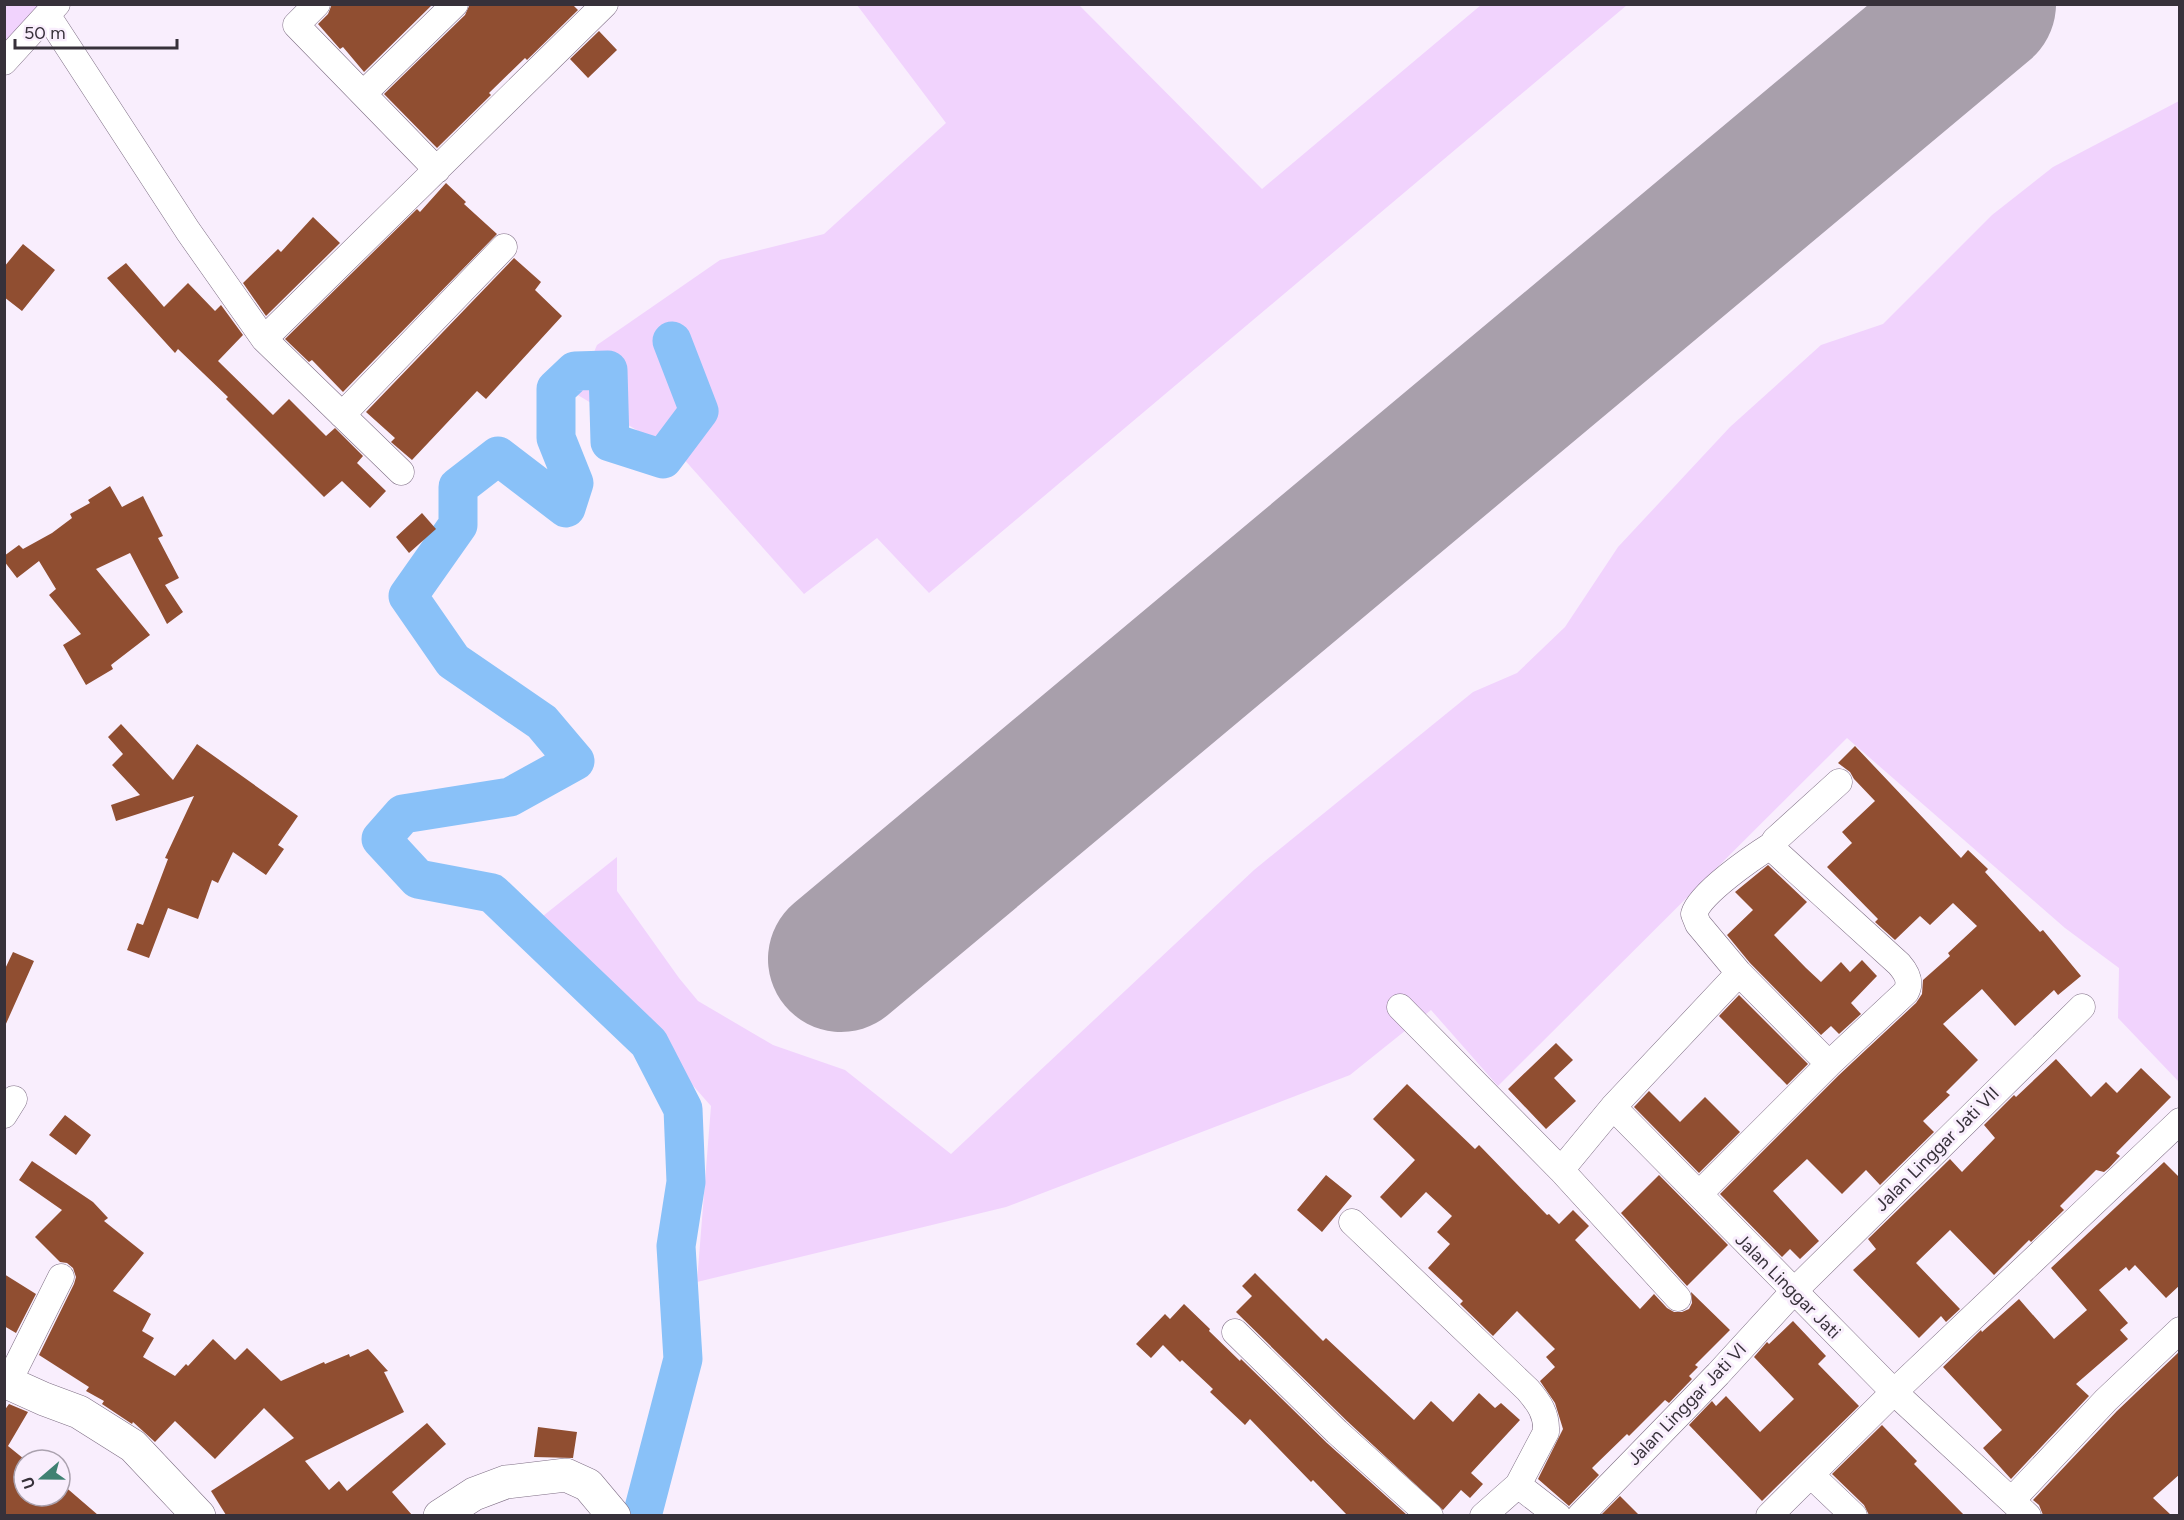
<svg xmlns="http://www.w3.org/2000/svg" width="2184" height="1520" font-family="Figtree,sans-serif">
<rect width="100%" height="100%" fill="#f9eefd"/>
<path fill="#f1d3fd" d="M5,5H48L5,56Z
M857,5H1079L1262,189L1481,5H1627L929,593L877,538L804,594L682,457L576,394L597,345L720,260L824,234L946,123Z
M2179,101V1082L2118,1018L2119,968L2065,928L1847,738L1498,1086L1431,1010L1350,1075L1006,1207L697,1282L711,1106L543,916L617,857V891L679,978L698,1001L773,1045L845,1070L951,1154L1254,870L1473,692L1517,673L1565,627L1618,547L1730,427L1821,345L1883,324L1992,215L2053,167Z"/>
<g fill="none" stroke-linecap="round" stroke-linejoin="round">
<path stroke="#89c1f8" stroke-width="39" d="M642,1516L683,1359L676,1246L686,1182L683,1109L649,1043L492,893L418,879L381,839L403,814L510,797L575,761L542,722L453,661L408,596L458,525V487L498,456L566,508L574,483L556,438V389L575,371L608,370L610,442L663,459L699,411L672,341"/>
<path stroke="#a89fab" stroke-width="146" d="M841,959L1983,4"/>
</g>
<path fill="#904e31" d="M332,4H433L364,72L343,47L340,49L318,24L328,14Z
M470,4H572L578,10L527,60L525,58L489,93L491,95L437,148L384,94L465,15Z
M599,31L617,50L588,78L570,59Z
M446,183L466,202L464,204L497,234L343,392L312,360L309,362L285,339L417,209L420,212Z
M313,217L340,243L266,316L243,283L278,249L281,252Z
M23,244L55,270L22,311L4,297V267Z
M514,258L541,282L535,290L562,316L486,399L477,391L412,460L391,442L395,438L366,412Z
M126,263L164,307L188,283L215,311L221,305L243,335L218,361L273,415L289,399L326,436L335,428L363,456L357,463L386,491L370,508L342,481L324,497L226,399L228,397L178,349L175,353L107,278Z
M110,486L122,507L143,496L163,536L158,538L179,578L165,585L183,612L167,624L130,553L96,569L150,635L111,665L113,669L86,685L63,645L81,634L49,595L56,589L39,561L17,578L4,561V556L19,545L23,549L52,533L72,518L70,514L90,503L88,500Z
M422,513L436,529L409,553L396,537Z
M121,724L173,780L197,744L298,816L278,845L284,849L266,875L233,852L218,883L212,880L198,919L168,908L149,958L127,950L137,923L143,925L168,859L165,858L194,796L116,821L111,805L140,795L112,765L123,754L108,737Z
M1855,746L1961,858L1968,850L1988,869L1985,872L2040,932L2043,930L2081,976L2058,995L2054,990L2015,1026L1982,989L1943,1024L1978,1060L1946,1092L1950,1095L1923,1121L1934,1132L1880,1185L1866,1170L1842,1194L1807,1159L1773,1191L1819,1241L1800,1259L1790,1249L1782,1257L1720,1194L1839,1075L1916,1003L1922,994L1923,980L1950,956L1948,953L1977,926L1953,903L1930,925L1920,916L1895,940L1875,922L1878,919L1827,867L1852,843L1842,832L1875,801L1854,779L1850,772L1838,763Z
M1768,865L1807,902L1774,935L1806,968L1821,982L1841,962L1850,972L1862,960L1877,976L1851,1003L1861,1014L1839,1034L1831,1026L1821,1035L1750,963L1727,935L1753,910L1735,892Z
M13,952L34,961L5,1026L4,971Z
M1739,995L1808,1064L1787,1085L1719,1016Z
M1556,1043L1573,1060L1554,1078L1576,1101L1546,1129L1508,1089Z
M2056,1059L2091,1097L2106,1082L2117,1093L2141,1068L2171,1097L2116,1153L2120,1156L2109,1168L2104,1172L2096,1170L2060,1206L2064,1210L2031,1242L2029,1240L1994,1275L1950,1230L1916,1263L1960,1309L1946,1322L1941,1316L1919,1338L1853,1270L1876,1249L1868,1239L1950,1159L1962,1172L1995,1138L1984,1125L2014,1095L2016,1097Z
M1407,1084L1475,1149L1479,1145L1547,1215L1549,1214L1559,1224L1573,1210L1589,1226L1575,1240L1640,1309L1654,1294L1667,1308L1674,1312H1682L1689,1309L1692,1303L1691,1292L1730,1330L1695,1365L1698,1367L1689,1376L1692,1379L1669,1403L1665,1400L1629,1436L1627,1434L1592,1468L1599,1475L1569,1506L1538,1479L1563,1429L1555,1403L1540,1381L1555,1367L1546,1357L1555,1349L1517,1311L1493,1336L1460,1304L1463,1301L1428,1268L1450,1244L1437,1232L1452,1216L1426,1192L1401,1218L1380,1197L1415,1160L1373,1119Z
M1649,1091L1680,1122L1705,1097L1740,1132L1699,1173L1634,1107Z
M65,1115L91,1135L76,1155L49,1135Z
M32,1161L93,1202L108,1218L104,1221L144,1253L113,1291L151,1314L142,1331L154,1338L143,1357L175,1376L186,1364L188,1366L213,1339L235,1360L247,1348L281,1381L324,1362L325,1364L349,1354L350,1357L368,1349L388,1371L384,1372L404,1412L305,1461L329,1490L339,1481L347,1491L427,1423L446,1444L392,1492L412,1515H226L211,1491L294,1438L264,1408L215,1459L175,1421L155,1442L133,1422L132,1424L102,1404L104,1401L86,1391L89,1387L39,1355L74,1284L76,1277L73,1268L67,1263L60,1262L35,1237L62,1210L19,1180Z
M2164,1162L2180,1178V1285L2166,1298L2135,1265L2129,1271L2126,1267L2099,1290L2128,1323L2120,1330L2128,1339L2076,1384L2089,1396L2011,1479L1983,1448L2002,1430L1943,1367L1981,1330L1982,1332L2019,1299L2054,1339L2087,1310L2051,1268Z
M1326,1175L1352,1196L1322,1232L1297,1210Z
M1659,1175L1728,1245L1687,1286L1621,1213Z
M1255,1273L1323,1341L1326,1338L1414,1420L1431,1401L1453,1422L1479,1393L1495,1408L1501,1403L1520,1420L1471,1473L1483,1484L1470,1498L1461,1490L1443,1510L1347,1421L1236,1312L1252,1296L1242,1286Z
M4,1274L36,1294L16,1333L4,1326Z
M1184,1304L1210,1329L1209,1331L1240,1361L1241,1359L1327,1443L1407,1515H1347L1313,1480L1311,1482L1250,1419L1245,1425L1210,1392L1213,1389L1182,1360L1180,1362L1163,1345L1151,1358L1136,1344L1165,1314L1170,1319Z
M1793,1321L1826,1356L1818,1364L1859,1406L1762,1501L1689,1425L1712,1401L1716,1406L1726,1396L1760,1432L1794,1399L1754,1357L1767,1342L1769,1344Z
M2180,1351V1474L2153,1498L2171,1515H2043L2039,1505L2033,1500L2117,1411Z
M9,1404L28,1412L8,1446L24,1459V1496H60V1487L62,1484L98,1515H4V1411Z
M1882,1425L1917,1461L1914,1464L1964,1515H1869L1864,1505L1832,1474Z
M538,1427L577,1432L573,1458L534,1457Z
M1620,1496L1639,1515H1601Z"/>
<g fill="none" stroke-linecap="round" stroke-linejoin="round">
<g stroke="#7e6e84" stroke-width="27">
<path id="minor" d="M317,4L296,25L437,170
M48,16L188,231L264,339L401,472
M4,62L57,4
M363,94L455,4
M264,339L605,4
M342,415L504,247
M1772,845C1753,857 1700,893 1694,914L1698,924L1739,973L1829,1064
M1400,1007L1561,1170L1678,1298
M1613,1107L1894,1392L2028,1516
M4,1115L14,1099
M1561,1170L1613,1107L1739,973
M1699,1194L1829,1064L1906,992C1912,981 1906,972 1899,964L1776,852L1772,845L1775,840L1839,782
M1352,1222L1528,1390C1539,1403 1547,1414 1546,1432L1518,1485L1483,1516
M1235,1332L1337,1432L1430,1516
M8,1383L61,1277
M1811,1475L1854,1516
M1518,1485L1558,1516
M2012,1500L2106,1400L2180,1330
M1580,1516L1718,1374L1793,1292L2082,1007
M1769,1516L1894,1392L2180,1121"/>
</g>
<g stroke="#7e6e84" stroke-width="34">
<path id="tertiary" d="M4,1381L44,1399L79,1412L133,1446L199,1516
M440,1516L474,1494L506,1482L566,1475L588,1485L614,1516"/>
</g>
<use href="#minor" stroke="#fff" stroke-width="26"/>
<use href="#tertiary" stroke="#fff" stroke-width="33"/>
</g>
<g text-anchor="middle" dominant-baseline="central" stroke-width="6" stroke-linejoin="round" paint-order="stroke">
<g font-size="18" fill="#37313a" stroke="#f9eefd">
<text transform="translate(1937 1149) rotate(-45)">Jalan Linggar Jati VII</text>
<text transform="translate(1788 1286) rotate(45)">Jalan Linggar Jati</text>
<text transform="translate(1687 1404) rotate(-46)">Jalan Linggar Jati VI</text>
</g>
</g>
<rect width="2184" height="1520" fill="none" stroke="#37313a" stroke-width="12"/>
<g transform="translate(42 1478) rotate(250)"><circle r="28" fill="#f9eefd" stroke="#aba2af" stroke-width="1.5"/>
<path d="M0-4.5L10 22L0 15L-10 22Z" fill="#3f8172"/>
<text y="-9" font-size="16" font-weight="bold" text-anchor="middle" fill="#37313a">U</text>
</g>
<path d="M15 39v9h162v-9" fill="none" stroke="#37313a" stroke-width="3"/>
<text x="24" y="39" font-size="18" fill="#37313a" stroke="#f9eefd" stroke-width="4.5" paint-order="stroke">50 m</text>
</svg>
